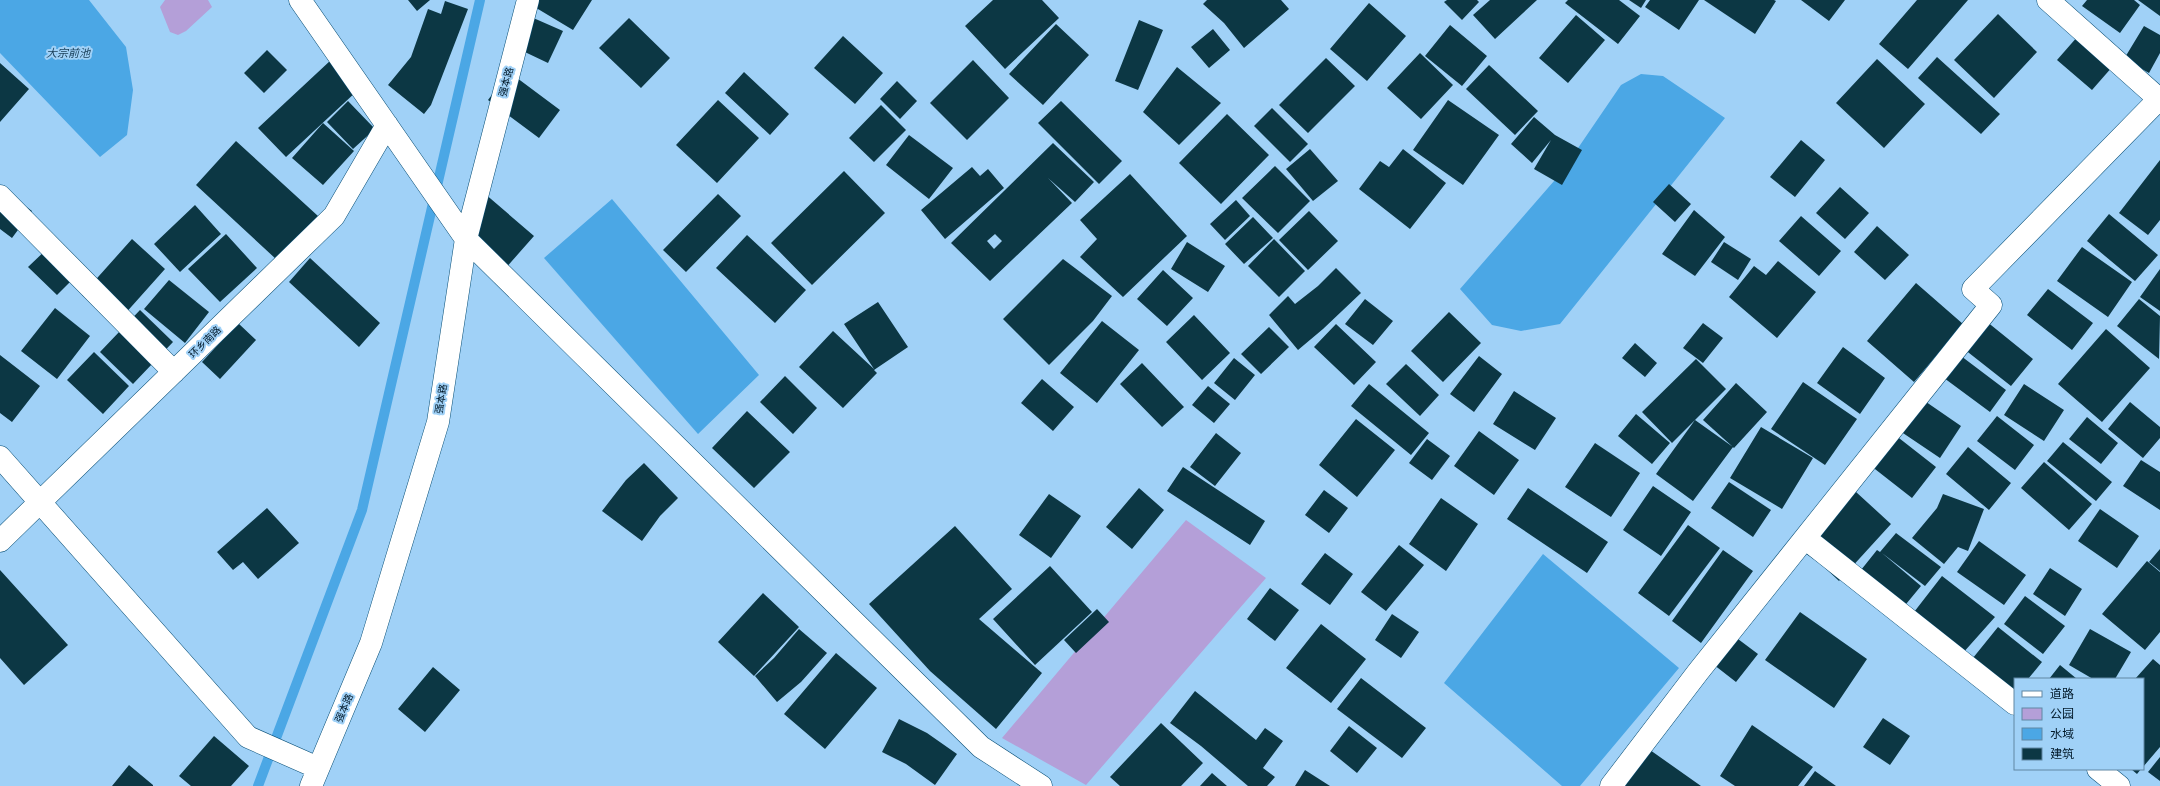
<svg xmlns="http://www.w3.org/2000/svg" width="2160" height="786" font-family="Poppins,'Noto Sans SC',sans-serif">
<rect width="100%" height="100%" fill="#a0d1f7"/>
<path fill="#b49fd8" d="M165,0H208L212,7L186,31L178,35L170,32L160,7Z
M1186,520L1266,578L1086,785L1002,738Z"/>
<path fill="#4ba7e5" d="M0,0H89L126,47L133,90L127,135L100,157L0,53Z
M1641,74L1663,76L1725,118L1560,324L1521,331L1492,325L1460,289L1561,173L1621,85Z
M612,199L759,375L698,434L544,258Z
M1543,554L1679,668L1580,786H1562L1444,683Z"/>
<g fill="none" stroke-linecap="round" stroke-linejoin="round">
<path stroke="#4ba7e5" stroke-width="10" d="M258,786L362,510L480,0"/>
</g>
<path fill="#0c3744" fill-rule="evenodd" d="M408,0H430L417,11Z
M523,0H592L573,30Z
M993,0H1042L1059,18L1005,69L965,26Z
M1207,0H1281L1289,9L1244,48L1224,23L1203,4Z
M1447,0H1477L1479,2L1462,20L1444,2Z
M1490,0H1537L1495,39L1473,15Z
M1568,0H1619L1640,16L1618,44L1565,3Z
M1629,0H1646L1641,8Z
M1650,0H1699L1679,30L1645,7Z
M1704,0H1774L1776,1L1755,34Z
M1801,0H1845L1829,21Z
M1917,0H1968L1908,69L1879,44Z
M2087,0H2134L2140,5L2120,33L2082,6Z
M2138,0H2160V16Z
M445,1L468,9L431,105L424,114L388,85L411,57L428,9L441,14Z
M1369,3L1406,36L1367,81L1330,49Z
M522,13L563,31L548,63L508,44Z
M1998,14L2037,52L1994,98L1954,60Z
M1576,15L1605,40L1568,83L1539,58Z
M629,18L670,58L641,88L599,48Z
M1139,20L1163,30L1138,90L1115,81Z
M1056,24L1089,55L1043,105L1009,74Z
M1450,25L1487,56L1462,86L1425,56Z
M2144,26L2160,35V53L2149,73L2124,59Z
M1213,29L1230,50L1209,68L1191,47Z
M843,36L883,73L855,104L814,68Z
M2078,36L2113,66L2092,90L2057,60Z
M267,50L287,70L264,93L244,73Z
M1420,53L1453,85L1421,119L1387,88Z
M1937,57L2000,114L1981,134L1918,78Z
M1326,58L1355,86L1308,133L1279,105Z
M1877,59L1925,104L1884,148L1836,103Z
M331,60L357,91L286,157L258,128Z
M973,60L1009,98L967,140L930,103Z
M0,63L29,89L0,122Z
M1489,65L1538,111L1515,135L1466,89Z
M1177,67L1221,103L1179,145L1143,112Z
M509,72L560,110L539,138L488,100Z
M744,72L789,114L770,135L725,93Z
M897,81L917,101L900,119L880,99Z
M718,100L759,138L717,183L676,145Z
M1448,100L1499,135L1463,185L1413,150Z
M348,101L375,129L353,149L327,122Z
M1061,101L1122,161L1099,184L1038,123Z
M881,105L906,130L874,162L849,138Z
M1272,108L1308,144L1290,162L1254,126Z
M1227,114L1269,155L1221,204L1179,163Z
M1534,117L1555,135L1582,150L1562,185L1534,169L1551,140L1532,163L1511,144Z
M323,123L354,151L323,185L292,158Z
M909,135L953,168L929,199L886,165Z
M1801,140L1825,160L1795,197L1770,177Z
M236,141L318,216L277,260L196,185Z
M1053,143L1094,182L1075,202L1048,178L1072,203L990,281L951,243ZM995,234L1002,241L994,249L987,241Z
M1310,149L1338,181L1313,201L1286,169Z
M1403,149L1446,183L1410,229L1359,189L1380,161L1389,167Z
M2160,160V220L2148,235L2119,213Z
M1275,166L1310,201L1278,233L1242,198Z
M972,167L980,176L988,169L1004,188L945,239L921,210Z
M844,171L885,213L812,285L771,243Z
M1130,174L1187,236L1123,297L1080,257L1097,239L1080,220Z
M1669,184L1691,204L1675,222L1653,202Z
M1840,187L1869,213L1845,239L1816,213Z
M6,192L32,211L12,238L0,229V201Z
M484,193L534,236L504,270L454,228Z
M718,194L741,216L686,272L663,250Z
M1236,200L1250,216L1225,240L1210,224Z
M195,205L221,234L180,272L154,244Z
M1694,210L1725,237L1695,276L1662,254Z
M1309,211L1338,241L1308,270L1279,240Z
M2109,214L2158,255L2135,281L2087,241Z
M1801,216L1841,251L1819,276L1779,241Z
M1253,217L1273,238L1244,264L1225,244Z
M1877,226L1909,255L1885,280L1854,252Z
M226,234L257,268L220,302L188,269Z
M747,235L806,290L775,323L716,268Z
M132,239L165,269L115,325L82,295Z
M1274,239L1305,271L1279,297L1248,266Z
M1187,242L1225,266L1208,292L1171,269Z
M1724,242L1751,259L1738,280L1711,262Z
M49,247L77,275L57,295L28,267Z
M2082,247L2132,282L2108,317L2057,281Z
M310,258L380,323L359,347L289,282Z
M1063,259L1112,296L1093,321L1049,365L1003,319Z
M1778,261L1816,292L1777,338L1729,297L1754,266L1766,275Z
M1336,268L1361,293L1323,329L1298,350L1269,315L1288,296L1295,304L1318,286Z
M2160,269V311L2140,297Z
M1163,270L1193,298L1167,326L1137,299Z
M169,280L209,312L185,343L144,309Z
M1916,283L1963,324L1914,382L1867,341Z
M2048,289L2093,323L2072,350L2027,315Z
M1365,299L1393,321L1373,345L1345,324Z
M2139,299L2160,316L2159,359L2117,326Z
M878,302L908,347L874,370L877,373L843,408L799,367L833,331L874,369L844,324Z
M55,308L90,336L57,379L21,351Z
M140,310L173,342L133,384L100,352Z
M1449,312L1481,343L1443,382L1411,351Z
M1194,315L1230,353L1202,380L1166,342Z
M1102,321L1139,350L1097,403L1060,373Z
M1986,321L2033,359L2011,386L1964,349Z
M238,323L256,340L220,379L202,362Z
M1703,323L1723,338L1703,363L1683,348Z
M1336,324L1376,362L1354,385L1314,347Z
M1269,327L1289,347L1261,374L1241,354Z
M2106,329L2150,368L2102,422L2058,384Z
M1635,343L1657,363L1645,377L1622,358Z
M1843,347L1885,378L1860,414L1817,383Z
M94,352L129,386L103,414L67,380Z
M0,355L40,386L12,422L0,413Z
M1479,356L1502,374L1474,412L1450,394Z
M1961,356L2006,390L1990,412L1944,378Z
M1234,358L1255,375L1235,400L1214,383Z
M1696,359L1726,389L1672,443L1642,412Z
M1142,363L1184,407L1162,427L1120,384Z
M1406,364L1439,395L1420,416L1386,384Z
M785,376L817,408L793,434L760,402Z
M1042,379L1074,407L1053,431L1021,403Z
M1803,382L1857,419L1825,465L1771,429Z
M1736,383L1767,412L1734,448L1703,420Z
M1369,384L1429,433L1411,455L1351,406Z
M2024,384L2064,410L2044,441L2004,415Z
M1208,386L1230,404L1214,423L1192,405Z
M1514,391L1556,418L1535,450L1493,424Z
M1916,395L1961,426L1940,458L1894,427Z
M2130,402L2160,427V438L2143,458L2108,429Z
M747,411L790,452L754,488L712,448Z
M1636,414L1670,443L1652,464L1618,436Z
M1997,416L2034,445L2015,470L1977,441Z
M2087,417L2118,443L2101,464L2069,439Z
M1356,419L1395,450L1357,497L1319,465Z
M1695,420L1733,447L1693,501L1656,474Z
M1761,427L1813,458L1782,509L1730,478Z
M1479,431L1519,460L1494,495L1454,466Z
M1890,431L1936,467L1912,498L1866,462Z
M1216,433L1241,453L1215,486L1190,467Z
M1427,439L1450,456L1432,480L1409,463Z
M2063,442L2112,482L2096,501L2047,461Z
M1595,443L1640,473L1611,517L1565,487Z
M1968,447L2011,483L1989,510L1946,474Z
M2141,460L2160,472V510L2123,486Z
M2044,462L2092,504L2069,530L2021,488Z
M644,463L678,498L660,516L642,541L602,511L626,480Z
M1183,467L1265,521L1250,545L1167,491Z
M1844,481L1891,524L1839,581L1822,565L1792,544Z
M1729,482L1771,510L1753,537L1711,508Z
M1653,486L1691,512L1661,556L1623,530Z
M1139,488L1164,510L1132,549L1106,527Z
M1528,488L1608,542L1587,573L1507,519Z
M1324,490L1348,508L1329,533L1305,515Z
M1049,494L1081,516L1051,558L1019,535Z
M1943,494L1984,509L1968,551L1958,547L1944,564L1912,538L1937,508Z
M1441,498L1478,524L1446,571L1409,544Z
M267,508L299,543L258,579L243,562L233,570L217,552Z
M2100,509L2139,536L2117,568L2078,541Z
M1688,525L1720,548L1669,616L1638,593Z
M955,526L1012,589L979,619L1042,673L996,729L930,671L869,604Z
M1896,533L1941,567L1925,586L1882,553L1921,586L1897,615L1853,580L1877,550L1880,552Z
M1979,541L2026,575L2004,605L1957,572Z
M1399,545L1424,565L1386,611L1361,592Z
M2160,549V571L2149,562Z
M1723,550L1753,571L1701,643L1672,621Z
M1325,553L1353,574L1330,605L1301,584Z
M2147,561L2160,572V632L2145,650L2102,614Z
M1050,566L1092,612L1035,665L993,619Z
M2050,568L2082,589L2065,616L2033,594Z
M0,570L68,645L24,685L0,658Z
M1942,576L1995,617L1954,663L1904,625Z
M1270,588L1299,610L1275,641L1247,619Z
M763,593L799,627L754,676L718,642Z
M2025,596L2065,626L2043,654L2004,624Z
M1097,609L1109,622L1076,653L1064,640Z
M1800,612L1867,659L1834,708L1765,660Z
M1392,614L1419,632L1401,658L1375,640Z
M1321,624L1366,659L1331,703L1286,668Z
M1998,627L2042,662L2028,679H2015V696L1960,674Z
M799,629L827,653L801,682L777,702L755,676L774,658Z
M2090,629L2131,652L2115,679H2093L2069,665Z
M1730,633L1758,654L1736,682L1709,661Z
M836,653L877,688L825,749L784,714Z
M2153,659L2160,665V747L2143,767V679H2135Z
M2060,665L2077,679H2049Z
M433,667L460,690L425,732L398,709Z
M1361,678L1426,728L1402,758L1337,709Z
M1195,691L1256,740L1265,728L1283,741L1263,768L1275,777L1267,786H1248L1201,746L1170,723Z
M1883,718L1910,736L1890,765L1863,747Z
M899,719L927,733L957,754L935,785L906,764L882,752Z
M1161,723L1203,763L1181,786H1120L1110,777Z
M1752,725L1813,767L1798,786H1735L1720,776Z
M1349,726L1377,748L1357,773L1330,751Z
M214,736L249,766L231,786H191L179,776Z
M1650,750L1701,786H1625Z
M2160,757V781L2148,772Z
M129,765L153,785V786H112Z
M2131,769H2141L2137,774Z
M1305,770L1330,786H1295Z
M1815,771L1836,786H1804Z
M1212,773L1227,786H1200Z"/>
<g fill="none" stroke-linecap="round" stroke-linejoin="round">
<g stroke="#074e76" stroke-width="23">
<path id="street" d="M300,0L466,239L981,747L1041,786
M2048,0L2159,99
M0,196L174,372
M0,457L248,737L318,768
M1805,538L2015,704
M0,541L334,216L387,125
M2098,769L2119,786
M311,786L371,643L438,422L466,239L528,0
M1611,786L1698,672L1991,305L1973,289L2160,98"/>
</g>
<use href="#street" stroke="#fff" stroke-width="22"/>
</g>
<g text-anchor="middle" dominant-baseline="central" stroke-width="4" stroke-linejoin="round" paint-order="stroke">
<g font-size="10" fill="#001828" stroke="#a0d1f7">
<text transform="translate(506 82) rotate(-75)">强本路</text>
<text transform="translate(205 342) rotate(-44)">环乡南路</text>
<text transform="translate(441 399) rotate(-81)">强本路</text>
<text transform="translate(344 708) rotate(-67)">强本路</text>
</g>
<g font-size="11" font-style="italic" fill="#173d57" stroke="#a0d1f7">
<text x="68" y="53">大宗前池</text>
</g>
</g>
<rect x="2014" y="678" width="130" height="92" fill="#a0d1f7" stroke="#6087a4"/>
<rect x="2022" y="691" width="20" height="6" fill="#ffffff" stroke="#6087a4"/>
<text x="2050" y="698" font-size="12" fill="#001828">道路</text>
<rect x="2022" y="708" width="20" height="12" fill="#b49fd8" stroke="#6087a4"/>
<text x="2050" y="718" font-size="12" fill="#001828">公园</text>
<rect x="2022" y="728" width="20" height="12" fill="#4ba7e5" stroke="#6087a4"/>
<text x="2050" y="738" font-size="12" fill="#001828">水域</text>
<rect x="2022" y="748" width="20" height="12" fill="#0c3744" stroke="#6087a4"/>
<text x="2050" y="758" font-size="12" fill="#001828">建筑</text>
</svg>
